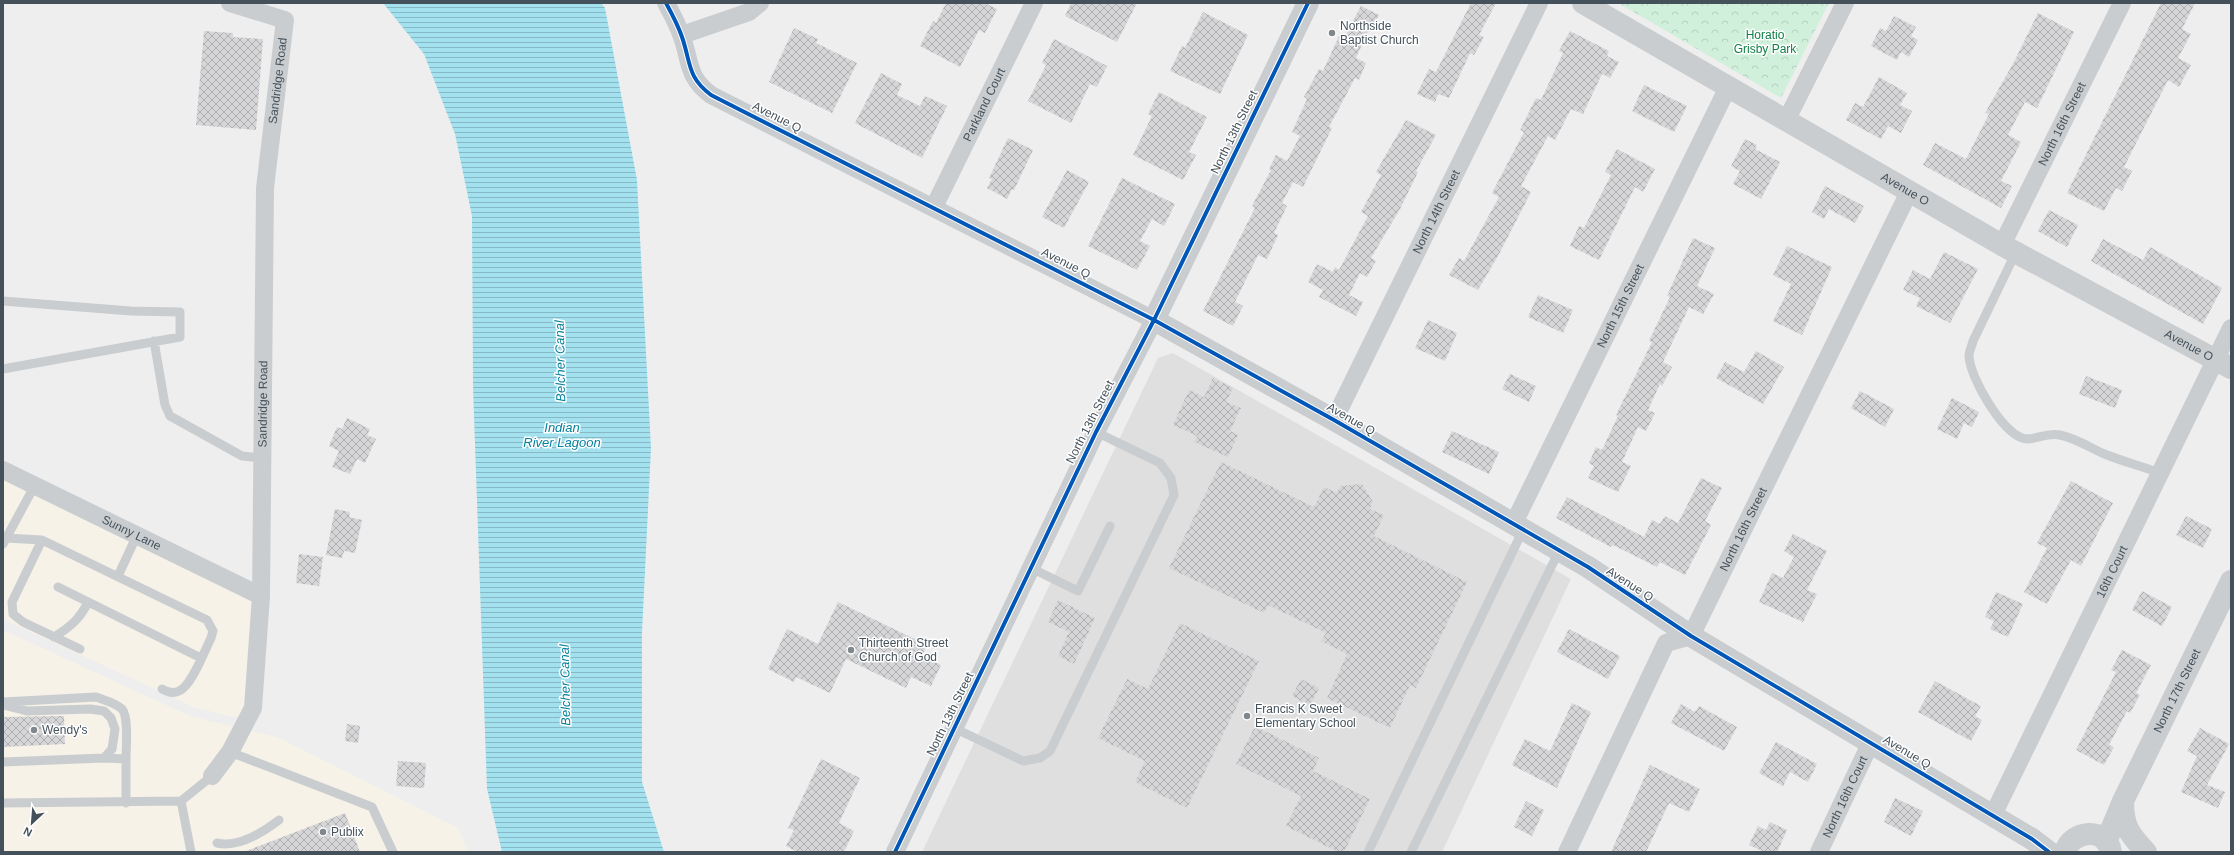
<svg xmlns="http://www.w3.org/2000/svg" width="2234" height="855" font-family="Helvetica,sans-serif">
<defs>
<pattern id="park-crowns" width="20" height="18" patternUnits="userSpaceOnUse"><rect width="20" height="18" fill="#d1f0dc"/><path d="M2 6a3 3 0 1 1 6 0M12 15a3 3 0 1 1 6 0" fill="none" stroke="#b5d0bf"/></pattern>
<pattern id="water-rules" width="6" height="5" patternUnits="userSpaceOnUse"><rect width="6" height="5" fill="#a3e1ef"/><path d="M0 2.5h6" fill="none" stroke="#86b9c5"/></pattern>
<pattern id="building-cross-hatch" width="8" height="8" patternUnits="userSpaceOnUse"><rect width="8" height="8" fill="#d6d6d8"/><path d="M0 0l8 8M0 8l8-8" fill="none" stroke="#afb0b2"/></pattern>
</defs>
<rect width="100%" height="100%" fill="#efeeee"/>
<path fill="#f7f2e8" d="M3,477L30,493L252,602L244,706L238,718L194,707L3,619Z
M3,630L190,716L279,738L458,828L468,852H3Z"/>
<path fill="#e0dfe0" d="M1173,353L1571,579L1442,852H922L1158,358Z"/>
<path fill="url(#park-crowns)" d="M1618,3H1829L1781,98Z"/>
<path fill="url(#water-rules)" d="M383,3H601L605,8L637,180L651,448L642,633V782L664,852H502L487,789L473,387L472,216L455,134L424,54Z"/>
<path fill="url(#building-cross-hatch)" d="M946,3H985L997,9L985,33L979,30L960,67L920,46L933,21L936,23Z
M1071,3H1137L1117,42L1065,16Z
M1471,3H1496L1479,35L1484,37L1474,55L1470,53L1449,98L1438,94L1435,102L1417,94L1429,69L1436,72Z
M2161,3H2195L2182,29L2191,34L2178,58L2191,65L2179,87L2168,80L2124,167L2132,171L2122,191L2116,188L2104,211L2067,193Z
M1361,6L1379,15L1370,32L1368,31L1356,58L1366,63L1359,80L1355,78L1329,127L1332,128L1303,187L1293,182L1282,203L1287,206L1274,233L1278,235L1267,259L1258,255L1235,302L1243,306L1233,326L1203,311L1255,208L1252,206L1271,170L1269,169L1276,155L1287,161L1300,136L1292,132L1307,99L1304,97L1319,69L1323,71L1339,36L1344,38Z
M1203,12L1248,35L1220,94L1170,71L1182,46L1185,48Z
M2038,13L2074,32L2037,108L2025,102L2008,135L2021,142L2001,181L2012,186L2001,208L1923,165L1935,143L1966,159L1989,114L1985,113L2014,62Z
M1894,16L1916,27L1911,36L1918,40L1909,57L1901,52L1897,60L1871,46L1880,28L1886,31Z
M794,28L818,39L816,43L857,63L832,113L769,82Z
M204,31L233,33V37L263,39L256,130L196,125Z
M1570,31L1609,51L1607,56L1619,62L1610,78L1602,74L1583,114L1571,109L1555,140L1548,136L1521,186L1531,192L1498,256L1478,290L1449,275L1459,258L1464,261L1499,197L1492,193L1524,132L1520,130L1536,98L1541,100L1563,53L1559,51Z
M1054,39L1107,66L1097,87L1090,84L1071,123L1028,101L1046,65L1042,63Z
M881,73L902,84L897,95L920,106L925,96L947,106L922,158L855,123Z
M1879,77L1907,93L1900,105L1912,111L1901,133L1888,126L1881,139L1846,120L1855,103L1863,107Z
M1644,85L1687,106L1674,132L1632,111Z
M1159,92L1207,117L1189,152L1196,155L1183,180L1133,155L1152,116L1148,114Z
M1406,120L1436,135L1416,171L1418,172L1400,209L1371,258L1376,261L1367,277L1360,273L1349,295L1363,302L1356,316L1319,297L1323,290L1308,282L1317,264L1333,272L1335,267L1339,270L1368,216L1361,212L1381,175L1376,172Z
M1008,138L1033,150L1014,190L1012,189L1007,199L987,188L992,179L989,178Z
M1745,139L1757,145L1755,149L1780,162L1761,199L1733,184L1740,171L1731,166Z
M1617,149L1655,169L1643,192L1635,187L1599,260L1570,246L1579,226L1584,228L1611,175L1605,172Z
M1067,170L1089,182L1064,228L1042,217Z
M1122,178L1175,204L1164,226L1152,219L1140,241L1150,246L1137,270L1088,246Z
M1825,186L1864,206L1855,223L1829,209L1824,219L1812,212Z
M2049,210L2078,225L2067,247L2038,231Z
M1693,238L1715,248L1697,286L1714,294L1703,314L1689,307L1663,362L1672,367L1662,386L1660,384L1648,410L1655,413L1646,431L1638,427L1622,462L1631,466L1618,492L1588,478L1594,466L1589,463L1596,447L1602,450L1618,416L1616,415L1652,342L1649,341L1670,297L1667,296Z
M2103,239L2143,260L2150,247L2222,288L2203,324L2091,261Z
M1787,246L1832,267L1802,335L1773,321L1791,284L1773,275Z
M1944,252L1978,269L1950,323L1916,306L1920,298L1903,290L1913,270L1930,279Z
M1538,295L1573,310L1563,333L1528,317Z
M1428,320L1457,333L1445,361L1415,348Z
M1756,351L1784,367L1763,404L1716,378L1725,362L1744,372Z
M1510,374L1536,386L1529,402L1502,389Z
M2086,376L2122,390L2115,408L2079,394Z
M1213,378L1233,388L1226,402L1241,408L1230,431L1238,435L1228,457L1194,442L1197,436L1173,425L1189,390L1204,397Z
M1860,391L1894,409L1885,427L1851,408Z
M1952,398L1979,412L1972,427L1964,423L1957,439L1937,429Z
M347,418L370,429L367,435L376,439L365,463L357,459L350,474L332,467L339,451L329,446L337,427L342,429Z
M1452,431L1499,452L1489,474L1442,452Z
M1221,462L1314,507L1324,487L1337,493L1340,486L1362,484L1373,502L1370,509L1384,515L1374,536L1467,582L1416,688L1410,685L1390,728L1327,698L1347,654L1321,641L1326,633L1268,605L1264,613L1169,568Z
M1701,478L1722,488L1705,521L1711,525L1685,575L1660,562L1657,567L1613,545L1611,547L1556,518L1567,497L1644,537L1652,520L1660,524L1665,516L1678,523Z
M2071,481L2113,503L2081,566L2071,560L2047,604L2024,592L2047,548L2037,543Z
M335,509L350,512L349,517L362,520L355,553L344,551L342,558L326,555Z
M2186,516L2212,529L2203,548L2176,535Z
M1793,534L1827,551L1807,590L1817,594L1803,622L1759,602L1772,573L1783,578L1794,557L1784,551Z
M299,554L323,557L319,586L296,583Z
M2142,591L2172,607L2162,626L2132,610Z
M1996,592L2023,604L2008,637L1990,629L1994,621L1985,617Z
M1058,600L1095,618L1074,664L1058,656L1069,632L1048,622Z
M838,602L927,645L922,656L941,665L931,686L911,677L906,688L846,659L830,693L796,677L794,682L768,669L787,629L818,644Z
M1180,623L1259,661L1187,808L1135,782L1145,761L1098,738L1127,679L1148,689Z
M1569,629L1620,656L1608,679L1557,652Z
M2122,650L2151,665L2136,693L2140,695L2130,713L2127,711L2109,745L2114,747L2104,765L2076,750L2116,672L2111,670Z
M1301,679L1319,688L1310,706L1292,696Z
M1935,681L1981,706L1975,716L1982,720L1971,741L1918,712Z
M1572,703L1591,712L1557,788L1512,765L1525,739L1550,751Z
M1681,704L1695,712L1699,706L1737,727L1724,751L1671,723Z
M64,716L65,744L3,747V717Z
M347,724L360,726L358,743L345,741Z
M1255,726L1319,758L1313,771L1370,799L1344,852H1338L1286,826L1301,796L1236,764Z
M2200,728L2229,744L2207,785L2225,792L2218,808L2181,792L2197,756L2187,751Z
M1776,742L1817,764L1808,782L1790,772L1783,786L1759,773Z
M821,759L860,778L839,823L854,831L844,852H798L786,846L794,830L788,828Z
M398,761L426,763L424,788L396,786Z
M1650,765L1700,789L1689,812L1669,803L1646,852H1611Z
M1895,798L1923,811L1911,836L1884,822Z
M1526,801L1544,810L1532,836L1514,827Z
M345,813L360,852H246V851Z
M1770,822L1787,830L1777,852H1764L1749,845L1758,826L1766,830Z"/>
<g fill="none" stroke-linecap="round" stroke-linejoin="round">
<path stroke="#cacdcf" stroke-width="9" d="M2016,252L1973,341C1972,346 1969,351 1969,356C1970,378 2001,430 2022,438C2031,442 2046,432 2060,435C2075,438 2089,447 2102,453C2121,461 2141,466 2160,473
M3,301L131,311L180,312V337L3,369
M154,341L165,405L170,416L242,456L262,458
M6,538L42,540
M3,544L35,485
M1031,568L1078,591L1110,526
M118,576L137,535
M58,587L201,658
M54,637C70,627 80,619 88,602
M80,649L23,622L13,614L12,602L42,540L207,620L213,631L211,638C205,650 191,687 179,691C173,694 167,692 162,689
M3,702L96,697C104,700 116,703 122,709C129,717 126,748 126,759L104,758L3,762
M3,705L27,711L90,709L104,711L111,718L115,729L112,749L104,758
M954,728L1023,761L1040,758L1050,751L1174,495L1171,478L1160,463L1096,432
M230,752L372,807L393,852
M3,803L181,801
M126,803V759
M217,843C238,848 262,833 279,820
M191,852L181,801L212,776
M1368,852L1523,530
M1411,852L1559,551"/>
<g stroke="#cacdcf" stroke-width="18">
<path d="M666,3C672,14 678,25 682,37C691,63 687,77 711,95L1154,320L1096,432L895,852"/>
<path d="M682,35L749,12L760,3"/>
<path d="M1786,121L1845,3"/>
<path id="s1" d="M934,207L1034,3"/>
<path id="s2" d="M2002,245L2122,3"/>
<path id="s3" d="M1334,420L1539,3"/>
<path id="s4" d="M3,470L261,596"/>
<path id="s5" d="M1513,525L1728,87"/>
<path id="s6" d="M212,776L230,752L253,708L261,596L265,188L285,20L230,3"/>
<path id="s7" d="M1992,817L2231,328"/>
<path id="s8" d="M1567,852L1666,643L1691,636L1909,192"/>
<path id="s9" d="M1819,852L1871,742"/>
</g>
<g stroke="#cacdd0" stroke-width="22">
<path d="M1308,3L1154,320L1334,420L1588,567L1691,636L2032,839L2049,852"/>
<path id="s10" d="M1583,3L2002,245L2231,368"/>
<path d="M2123,802C2123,827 2130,835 2146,852"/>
<path id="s11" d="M2106,842L2123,801L2231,581"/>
<path d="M2065,852C2071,830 2107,826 2111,852"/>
</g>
<g stroke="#fff" stroke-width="6">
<path id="cycleway" d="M666,3C672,14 678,25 682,37C691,63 687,77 711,95L1154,320L1334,420L1588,567L1691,636L2032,839L2049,852
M895,852L1096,432L1154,320L1308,3"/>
</g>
<use href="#cycleway" stroke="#0057b8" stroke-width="4"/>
</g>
<g fill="#80888e" stroke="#fff" stroke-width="1.5">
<circle cx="1332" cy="33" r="4"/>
<circle cx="851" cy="650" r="4"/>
<circle cx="1247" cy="716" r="4"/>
<circle cx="34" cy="730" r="4"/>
<circle cx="323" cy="832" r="4"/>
</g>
<g text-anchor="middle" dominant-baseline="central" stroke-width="3" stroke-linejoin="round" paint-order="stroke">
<g font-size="12" fill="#44515b" stroke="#fff" text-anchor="start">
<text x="1340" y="26">Northside<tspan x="1340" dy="14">Baptist Church</tspan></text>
<text x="859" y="643">Thirteenth Street<tspan x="859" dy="14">Church of God</tspan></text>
<text x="1255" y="709">Francis K Sweet<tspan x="1255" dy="14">Elementary School</tspan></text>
<text x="42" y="730">Wendy's</text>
<text x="331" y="832">Publix</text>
</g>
<g font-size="12" fill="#128047" stroke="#fff">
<text x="1765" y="35">Horatio<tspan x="1765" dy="14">Grisby Park</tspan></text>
</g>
<g font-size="12" fill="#44515b" stroke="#fff">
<text stroke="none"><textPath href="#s6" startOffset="708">Sandridge Road</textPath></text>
<text stroke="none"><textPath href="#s1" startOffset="114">Parkland Court</textPath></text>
<text transform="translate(777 117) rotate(27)">Avenue Q</text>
<text stroke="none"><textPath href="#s2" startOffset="135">North 16th Street</textPath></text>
<text transform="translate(1234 132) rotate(-64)">North 13th Street</text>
<text stroke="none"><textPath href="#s10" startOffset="372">Avenue O</textPath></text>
<text stroke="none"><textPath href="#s3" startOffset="232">North 14th Street</textPath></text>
<text transform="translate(1066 263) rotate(27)">Avenue Q</text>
<text stroke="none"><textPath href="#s5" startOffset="244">North 15th Street</textPath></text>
<text stroke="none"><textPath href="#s10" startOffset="696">Avenue O</textPath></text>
<text stroke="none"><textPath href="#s6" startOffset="384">Sandridge Road</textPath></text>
<text transform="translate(1351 419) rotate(30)">Avenue Q</text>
<text transform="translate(1090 422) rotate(-63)">North 13th Street</text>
<text stroke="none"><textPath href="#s8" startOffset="376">North 16th Street</textPath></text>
<text stroke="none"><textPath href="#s4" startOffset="143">Sunny Lane</textPath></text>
<text stroke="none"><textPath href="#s7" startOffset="273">16th Court</textPath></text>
<text transform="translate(1630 584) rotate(33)">Avenue Q</text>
<text stroke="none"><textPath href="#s11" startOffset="167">North 17th Street</textPath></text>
<text transform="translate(950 714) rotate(-64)">North 13th Street</text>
<text transform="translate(1907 752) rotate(31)">Avenue Q</text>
<text stroke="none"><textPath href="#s9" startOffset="61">North 16th Court</textPath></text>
</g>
<g font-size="13" font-style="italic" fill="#06819e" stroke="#fff">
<text transform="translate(560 361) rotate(-91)">Belcher Canal</text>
<text x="562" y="427">Indian<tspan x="562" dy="15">River Lagoon</tspan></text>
<text transform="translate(565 685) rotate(-91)">Belcher Canal</text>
</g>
</g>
<rect width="2234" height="855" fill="none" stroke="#44515b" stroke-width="8"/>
<g transform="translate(32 823) rotate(206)" stroke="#ffffff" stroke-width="3" paint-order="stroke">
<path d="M0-3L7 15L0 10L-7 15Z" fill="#44515b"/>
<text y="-6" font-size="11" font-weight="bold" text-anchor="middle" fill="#44515b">N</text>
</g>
</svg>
